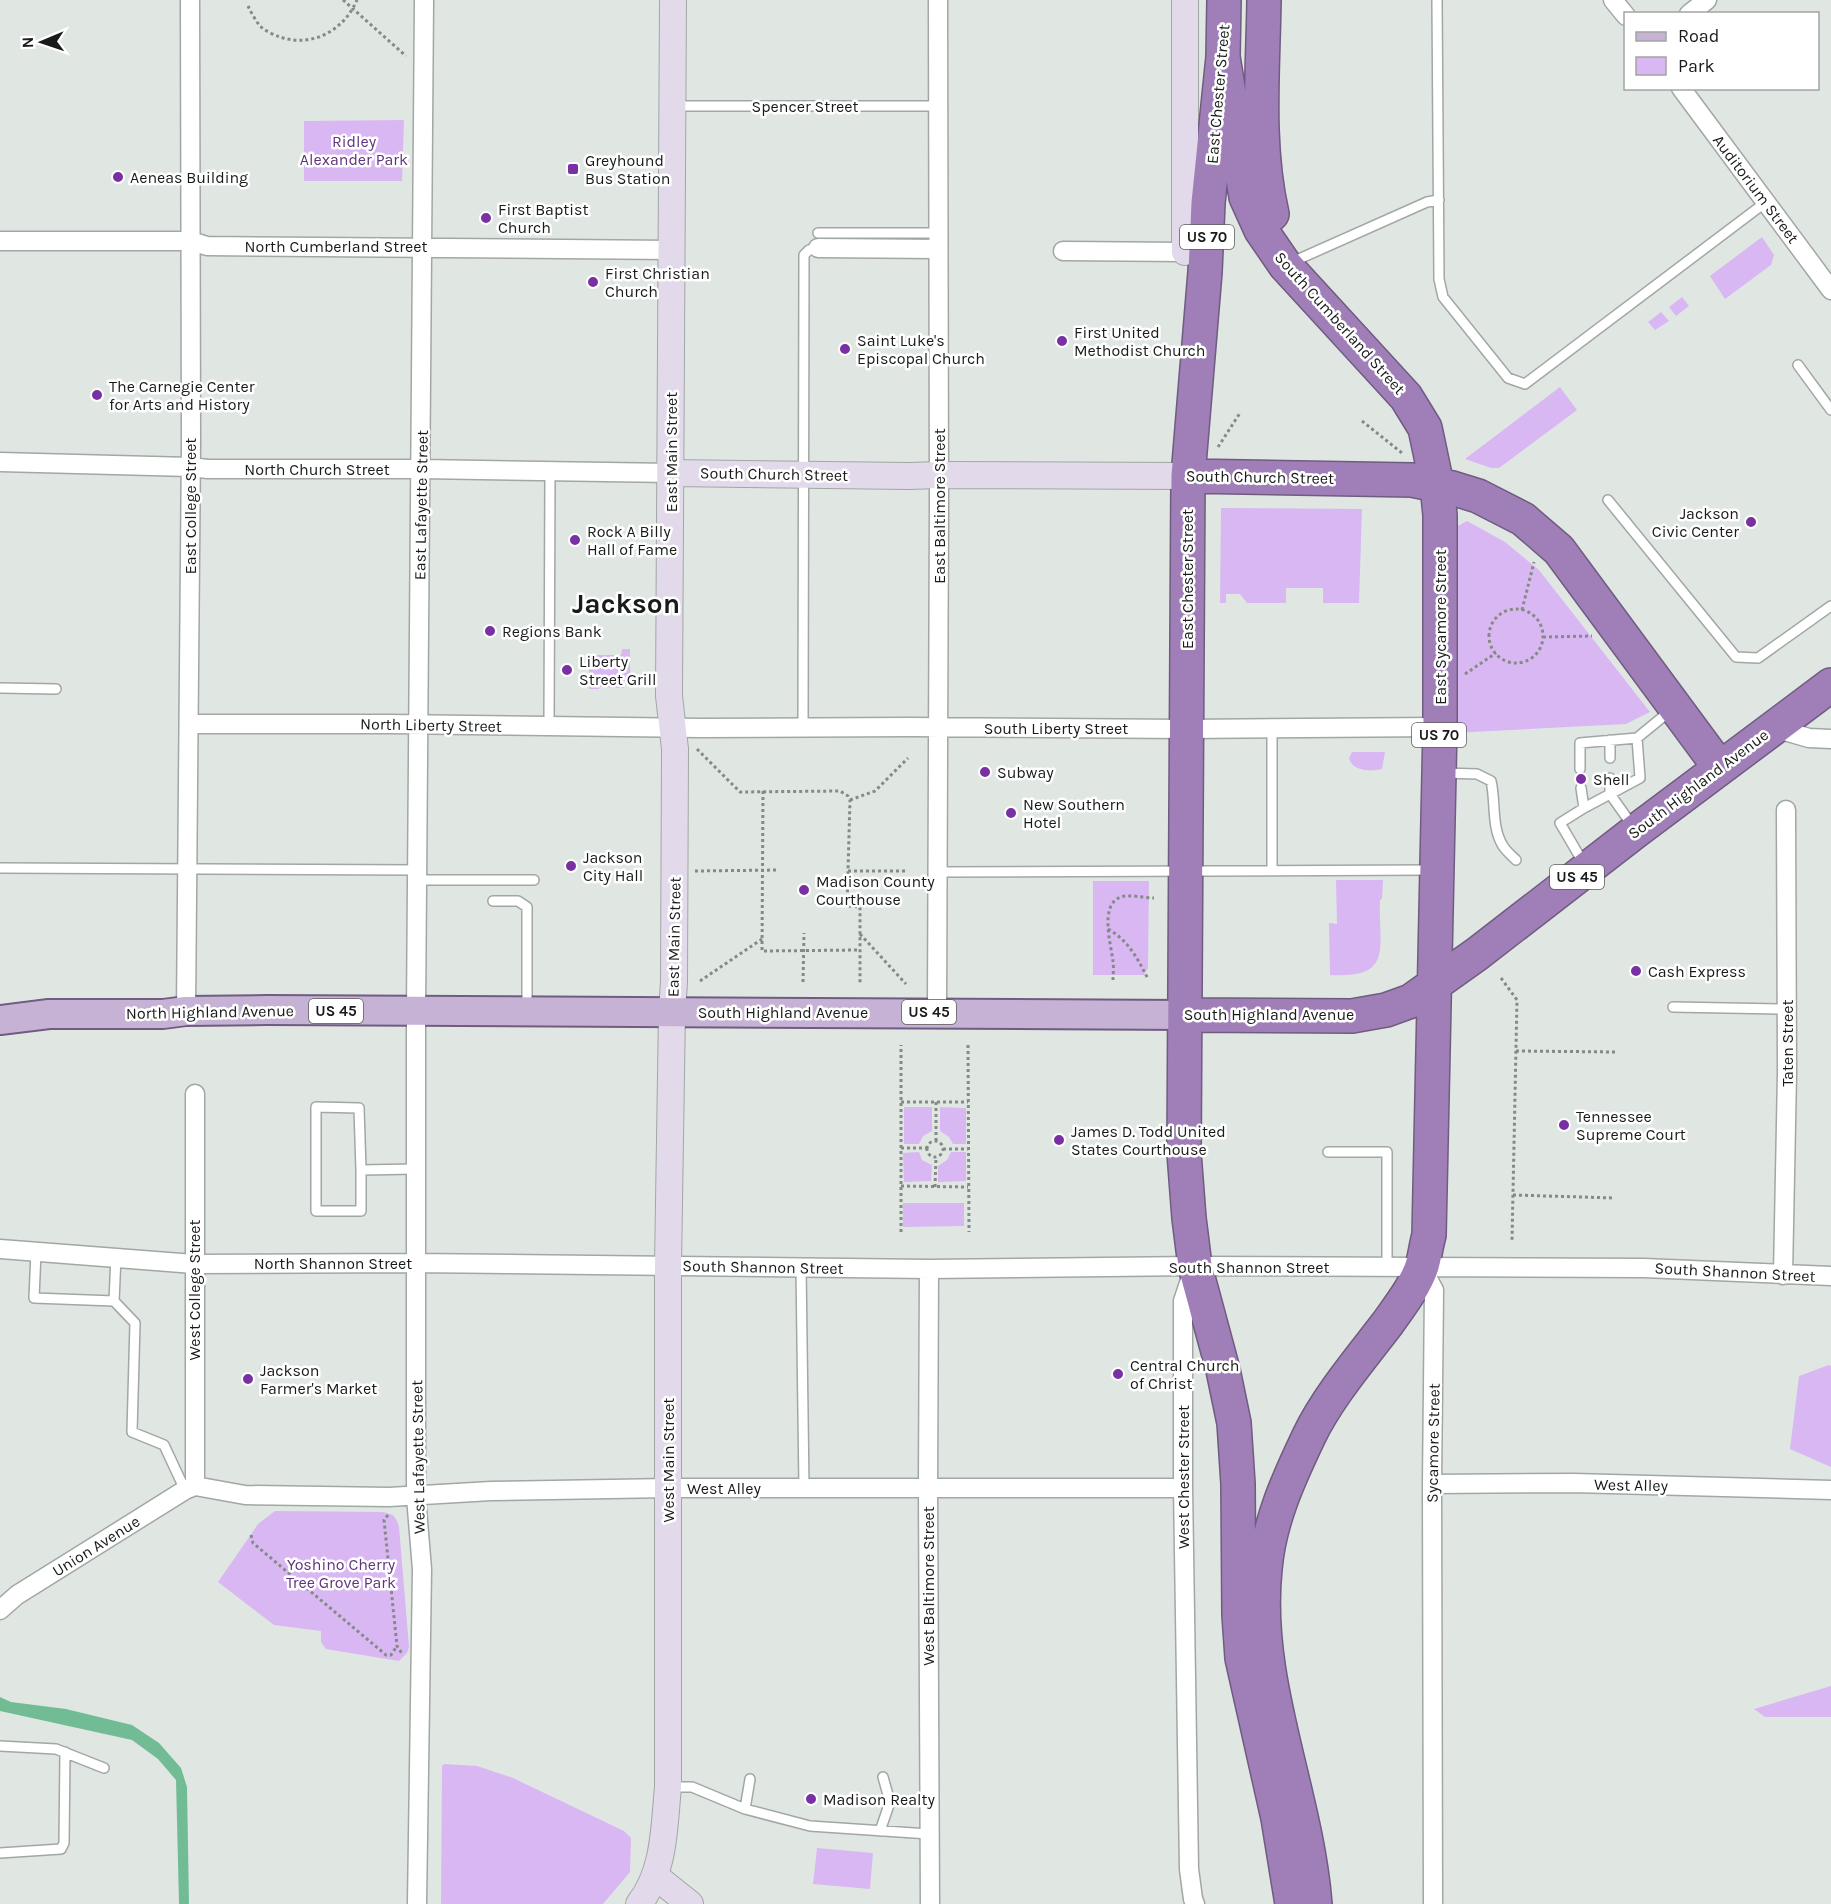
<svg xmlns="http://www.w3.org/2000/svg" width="1831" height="1904" font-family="Karla,sans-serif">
<rect width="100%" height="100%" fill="#e0e7e3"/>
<path fill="#d9b7f3" d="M404,120L402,181H304V121Z
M1762,237L1774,255L1771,265L1725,299L1710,276Z
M1682,297L1689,306L1676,316L1669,307Z
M1661,312L1669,321L1655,330L1648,322Z
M1560,387L1577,410L1499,468H1491L1465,459Z
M1221,508L1362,509L1359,603H1323V588H1286V603H1247L1240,594H1226V603H1220Z
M1467,521L1505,542L1539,570L1650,712L1626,724L1453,733L1456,527Z
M622,649H630V681H624V688L599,687V689H589V655H621Z
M1352,752H1385L1382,769C1370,772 1352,771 1349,758Z
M1336,880H1383L1382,899L1380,900C1378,947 1395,979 1330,975L1329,923L1337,924Z
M1093,881H1149L1148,968L1144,975H1093Z
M904,1107H932V1131L923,1136L919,1144H904Z
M940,1107L966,1108V1144H953L949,1137L940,1131Z
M919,1152L922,1160L932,1165L931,1181L904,1182L903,1153Z
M951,1152H966V1181L938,1182V1166L947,1160Z
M903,1203H964V1226L903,1227Z
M1829,1365L1831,1366V1467L1790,1449L1799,1376Z
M275,1511L383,1512L393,1515L397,1521L399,1527L409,1647L407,1653L399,1661L326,1649L321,1642V1631L274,1625L218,1582L258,1524Z
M1831,1686V1717H1765L1754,1709Z
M444,1764L477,1766L513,1778L624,1831L631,1838L630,1872L603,1904H441L442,1766Z
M817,1848L873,1853L870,1889L813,1884Z"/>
<path fill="#71bc95" d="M0,1697L11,1702L66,1709L132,1725L159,1743L181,1768L187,1787L189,1904H179L176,1780L158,1759L132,1740L0,1711Z"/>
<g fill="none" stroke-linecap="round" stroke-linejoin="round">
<g stroke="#a1a7a4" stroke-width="12">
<path id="lane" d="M1437,0L1439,279L1443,297L1508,378L1525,384L1766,202
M675,106H938
M818,233H938
M1290,263L1427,202L1439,200
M1798,365L1831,410
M1608,500L1736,657L1758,658L1831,606
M0,688L56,689
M549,726L550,471
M803,727L804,255L809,250L818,248
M1610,758V740
M1580,769V743L1637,738L1670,711
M1444,773L1477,774L1491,781C1496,802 1491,827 1503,846C1506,851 1512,856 1516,860
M1610,778V794L1632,825
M1581,788L1584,808L1560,823L1584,864
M1584,808L1640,778L1637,738
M0,868L417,870
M1272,870V728
M937,872L1431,870
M417,880H534
M493,901H518L527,907V1009
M1673,1007L1787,1009
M1328,1152H1387V1267
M361,1170V1211H316V1107L359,1108L361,1170L416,1169
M36,1252L34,1298L114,1301
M116,1257L114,1301L135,1323L132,1432L164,1445L185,1490
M801,1267L804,1488
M0,1746L56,1749L104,1768
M669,1787H692L745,1809L810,1826L929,1834
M745,1809L750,1779
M880,1831L890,1802L883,1777
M0,1853L61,1849L64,1843L65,1752"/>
</g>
<g stroke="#a1a7a4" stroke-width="21">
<path id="street" d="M1613,0L1626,16
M1689,14L1707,0
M1681,88L1831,290
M0,241H191L207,246L672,250
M818,248L938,249
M1063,251L1185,252
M0,462L190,467L208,469H421L671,473
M189,724H389L700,728L909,727L1186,729L1440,727
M1774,728L1809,738L1831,739
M186,1011L191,444L190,0
M937,1012L939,503L938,0
M0,1249L194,1264L415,1263L929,1269L1195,1266L1644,1268L1831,1276
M1422,1268L1434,1290L1432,1484L1433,1904
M929,1269L928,1488L930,1904
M1193,1271L1183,1301V1488L1189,1869L1193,1899L1195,1904
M1783,1275L1787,1073L1786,810
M1432,1484L1573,1483L1831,1490
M195,1486V1094
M0,1610L17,1595L185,1490L195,1486L245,1495L389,1497L491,1491L669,1488H1183
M417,1904L422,1569L416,1497V1011L424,0"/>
</g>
<g stroke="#a1a7a4" stroke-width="28">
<path id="secondary" d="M1185,252V0
M671,473L909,476L939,475L1188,476
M655,1876L690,1904
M639,1904C665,1871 664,1827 668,1787V1266L672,1011L674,982L675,749L669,696L673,0"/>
</g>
<g stroke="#705c80" stroke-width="32">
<path id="primary" d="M0,1020L49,1014H163L186,1011L267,1010L1186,1015"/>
</g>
<g stroke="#705c80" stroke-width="36">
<path id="highway" d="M1224,0L1223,57L1208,203L1205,272L1188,476L1184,1153L1189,1218L1195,1266L1223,1370L1234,1423L1238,1484L1239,1615L1242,1658L1278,1818L1292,1904
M1264,0C1263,71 1256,144 1272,214
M1223,57L1246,197L1261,230L1285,265L1406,397L1425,428L1437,485L1440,515V727L1429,1235C1426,1246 1425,1256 1422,1266C1415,1287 1399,1307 1387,1324C1361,1358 1327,1398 1309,1436C1289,1478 1269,1521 1265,1569C1253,1683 1306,1791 1315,1904
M1188,476L1412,480L1452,488L1478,496L1523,519L1559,550L1720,768
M1186,1015L1352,1016L1386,1010L1411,1001L1477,954L1636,831L1831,685"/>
</g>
<path stroke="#858a87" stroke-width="3" stroke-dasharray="3 3" stroke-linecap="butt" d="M343,0L406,56
M248,6C251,12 255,20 260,26C265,31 274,35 280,37C313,48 344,30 357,0
M1362,421L1402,453
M1218,447L1240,413
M1489 636a27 27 0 1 1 54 0a27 27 0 1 1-54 0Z
M1522,610L1534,562
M1543,637L1592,636
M1465,674L1496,653
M697,749L740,792L840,791L848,796L850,800L847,906L860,907V983
M763,791L762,951L860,950
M850,800L875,791L908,758
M695,871L778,870
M848,871H907
M1108,929C1128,940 1138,959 1148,979
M860,934L906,984
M1501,978L1517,1000L1512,1240
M1113,980C1113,974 1114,967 1113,961C1111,945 1099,904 1121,897C1130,894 1144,898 1154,898
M700,981L762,939
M803,982L804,933
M968,1045L969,1232
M1516,1051L1618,1052
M901,1102H968
M936,1102V1140
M927 1149a8 8 0 1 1 16 0a8 8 0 1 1-16 0Z
M901,1148H927
M943,1149H968
M901,1186L968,1187
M935,1187L936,1157
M1513,1195L1615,1198
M901,1232V1045
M388,1515L384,1520L397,1646L403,1655
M251,1535L253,1543L386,1655H391L397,1646"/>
<use href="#lane" stroke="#fff" stroke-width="9"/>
<use href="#street" stroke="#fff" stroke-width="18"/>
<use href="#secondary" stroke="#e2d9ea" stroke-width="26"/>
<use href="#primary" stroke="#c6b2d4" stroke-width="28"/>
<use href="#highway" stroke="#a07fb8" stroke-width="33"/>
</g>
<g fill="#7930a3" stroke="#fff" stroke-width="2">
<rect x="567" y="163" width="12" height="12" rx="3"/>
<circle cx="118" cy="177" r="6"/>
<circle cx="486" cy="218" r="6"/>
<circle cx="593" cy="282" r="6"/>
<circle cx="1062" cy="341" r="6"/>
<circle cx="845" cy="349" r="6"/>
<circle cx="97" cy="395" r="6"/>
<circle cx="1751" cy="522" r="6"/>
<circle cx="575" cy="540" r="6"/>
<circle cx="490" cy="631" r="6"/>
<circle cx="567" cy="670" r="6"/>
<circle cx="985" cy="772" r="6"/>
<circle cx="1581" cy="779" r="6"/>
<circle cx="1011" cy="813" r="6"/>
<circle cx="571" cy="866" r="6"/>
<circle cx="804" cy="890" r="6"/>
<circle cx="1636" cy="971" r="6"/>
<circle cx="1564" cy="1125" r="6"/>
<circle cx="1059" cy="1140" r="6"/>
<circle cx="1118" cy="1374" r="6"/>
<circle cx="248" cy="1379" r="6"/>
<circle cx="811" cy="1799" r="6"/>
</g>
<g text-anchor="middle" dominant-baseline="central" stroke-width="5" stroke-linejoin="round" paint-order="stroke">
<g fill="#fff" stroke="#5d5f5e" stroke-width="1.5">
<rect x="1180" y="225" width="54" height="24" rx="4.5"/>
<rect x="1412" y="723" width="54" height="24" rx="4.5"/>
<rect x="1550" y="865" width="54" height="24" rx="4.5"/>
<rect x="309" y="999" width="54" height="24" rx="4.5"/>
<rect x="902" y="1000" width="54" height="24" rx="4.5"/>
</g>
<g font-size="15" font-weight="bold" fill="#181b19">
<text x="1207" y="237">US 70</text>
<text x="1439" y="735">US 70</text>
<text x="1577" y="877">US 45</text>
<text x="336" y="1011">US 45</text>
<text x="929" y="1012">US 45</text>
</g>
<g font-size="16" fill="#181b19" stroke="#fff">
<text transform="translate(1218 94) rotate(-85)">East Chester Street</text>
<text x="805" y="106">Spencer Street</text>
<text transform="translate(1756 189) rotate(53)">Auditorium Street</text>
<text x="336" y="246">North Cumberland Street</text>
<text transform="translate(1340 323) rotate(48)">South Cumberland Street</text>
<text transform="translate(671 452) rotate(-90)">East Main Street</text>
<text x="317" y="469">North Church Street</text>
<text transform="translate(774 474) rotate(1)">South Church Street</text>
<text transform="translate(1260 477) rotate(1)">South Church Street</text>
<text transform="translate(421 505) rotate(-89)">East Lafayette Street</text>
<text transform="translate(190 506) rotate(-90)">East College Street</text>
<text transform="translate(939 506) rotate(-90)">East Baltimore Street</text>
<text transform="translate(1187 579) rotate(-90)">East Chester Street</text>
<text transform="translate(1440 627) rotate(-90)">East Sycamore Street</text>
<text transform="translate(431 725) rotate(1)">North Liberty Street</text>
<text x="1056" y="728">South Liberty Street</text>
<text transform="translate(1698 784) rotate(-37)">South Highland Avenue</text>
<text transform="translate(674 937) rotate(-89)">East Main Street</text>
<text transform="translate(210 1012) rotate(-1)">North Highland Avenue</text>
<text x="783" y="1012">South Highland Avenue</text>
<text x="1269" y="1014">South Highland Avenue</text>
<text transform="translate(1787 1043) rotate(-90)">Taten Street</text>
<text x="333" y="1263">North Shannon Street</text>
<text transform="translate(763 1267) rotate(1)">South Shannon Street</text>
<text x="1249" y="1267">South Shannon Street</text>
<text transform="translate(1735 1272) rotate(3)">South Shannon Street</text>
<text transform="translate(194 1290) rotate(-90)">West College Street</text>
<text transform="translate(1433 1443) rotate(-89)">Sycamore Street</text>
<text transform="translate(418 1457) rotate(-91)">West Lafayette Street</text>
<text transform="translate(668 1460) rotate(-90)">West Main Street</text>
<text transform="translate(1183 1477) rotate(-90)">West Chester Street</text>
<text transform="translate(1631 1485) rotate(1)">West Alley</text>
<text x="724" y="1488">West Alley</text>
<text transform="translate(96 1546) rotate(-32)">Union Avenue</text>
<text transform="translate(928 1586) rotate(-90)">West Baltimore Street</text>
</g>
<g font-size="16" fill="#61347e" stroke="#fff">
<text x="354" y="141">Ridley<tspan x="354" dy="18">Alexander Park</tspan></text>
<text x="341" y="1564">Yoshino Cherry<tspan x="341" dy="18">Tree Grove Park</tspan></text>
</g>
<g font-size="16" fill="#181b19" stroke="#fff" text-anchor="start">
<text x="585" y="160">Greyhound<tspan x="585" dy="18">Bus Station</tspan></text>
<text x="130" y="177">Aeneas Building</text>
<text x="498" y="209">First Baptist<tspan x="498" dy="18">Church</tspan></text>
<text x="605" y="273">First Christian<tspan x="605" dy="18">Church</tspan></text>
<text x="1074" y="332">First United<tspan x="1074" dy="18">Methodist Church</tspan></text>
<text x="857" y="340">Saint Luke's<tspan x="857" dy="18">Episcopal Church</tspan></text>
<text x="109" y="386">The Carnegie Center<tspan x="109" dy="18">for Arts and History</tspan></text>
<text x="1739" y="513" text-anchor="end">Jackson<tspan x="1739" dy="18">Civic Center</tspan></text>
<text x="587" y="531">Rock A Billy<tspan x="587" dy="18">Hall of Fame</tspan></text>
<text x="502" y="631">Regions Bank</text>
<text x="579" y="661">Liberty<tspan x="579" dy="18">Street Grill</tspan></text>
<text x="997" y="772">Subway</text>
<text x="1593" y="779">Shell</text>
<text x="1023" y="804">New Southern<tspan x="1023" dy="18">Hotel</tspan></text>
<text x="583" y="857">Jackson<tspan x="583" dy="18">City Hall</tspan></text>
<text x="816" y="881">Madison County<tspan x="816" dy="18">Courthouse</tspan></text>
<text x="1648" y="971">Cash Express</text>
<text x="1576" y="1116">Tennessee<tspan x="1576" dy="18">Supreme Court</tspan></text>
<text x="1071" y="1131">James D. Todd United<tspan x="1071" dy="18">States Courthouse</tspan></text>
<text x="1130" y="1365">Central Church<tspan x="1130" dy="18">of Christ</tspan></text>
<text x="260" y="1370">Jackson<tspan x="260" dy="18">Farmer's Market</tspan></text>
<text x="823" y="1799">Madison Realty</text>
</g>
<g font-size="28" font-weight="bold" fill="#181b19" stroke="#fff">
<text x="626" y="603">Jackson</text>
</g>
</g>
<rect x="1624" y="12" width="195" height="78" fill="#ffffff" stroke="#a3a4a3" stroke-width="1.5"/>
<rect x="1636" y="32" width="30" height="9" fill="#c6b2d4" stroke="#a3a4a3" stroke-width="1.5"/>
<text x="1678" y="42" font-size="18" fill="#181b19">Road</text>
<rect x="1636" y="57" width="30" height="18" fill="#d9b7f3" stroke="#a3a4a3" stroke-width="1.5"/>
<text x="1678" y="72" font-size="18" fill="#181b19">Park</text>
<g transform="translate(42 42) rotate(268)" stroke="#ffffff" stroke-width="4.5" paint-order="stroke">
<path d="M0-4.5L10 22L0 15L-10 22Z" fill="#181b19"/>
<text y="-9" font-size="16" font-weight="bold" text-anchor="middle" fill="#181b19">N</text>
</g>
</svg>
